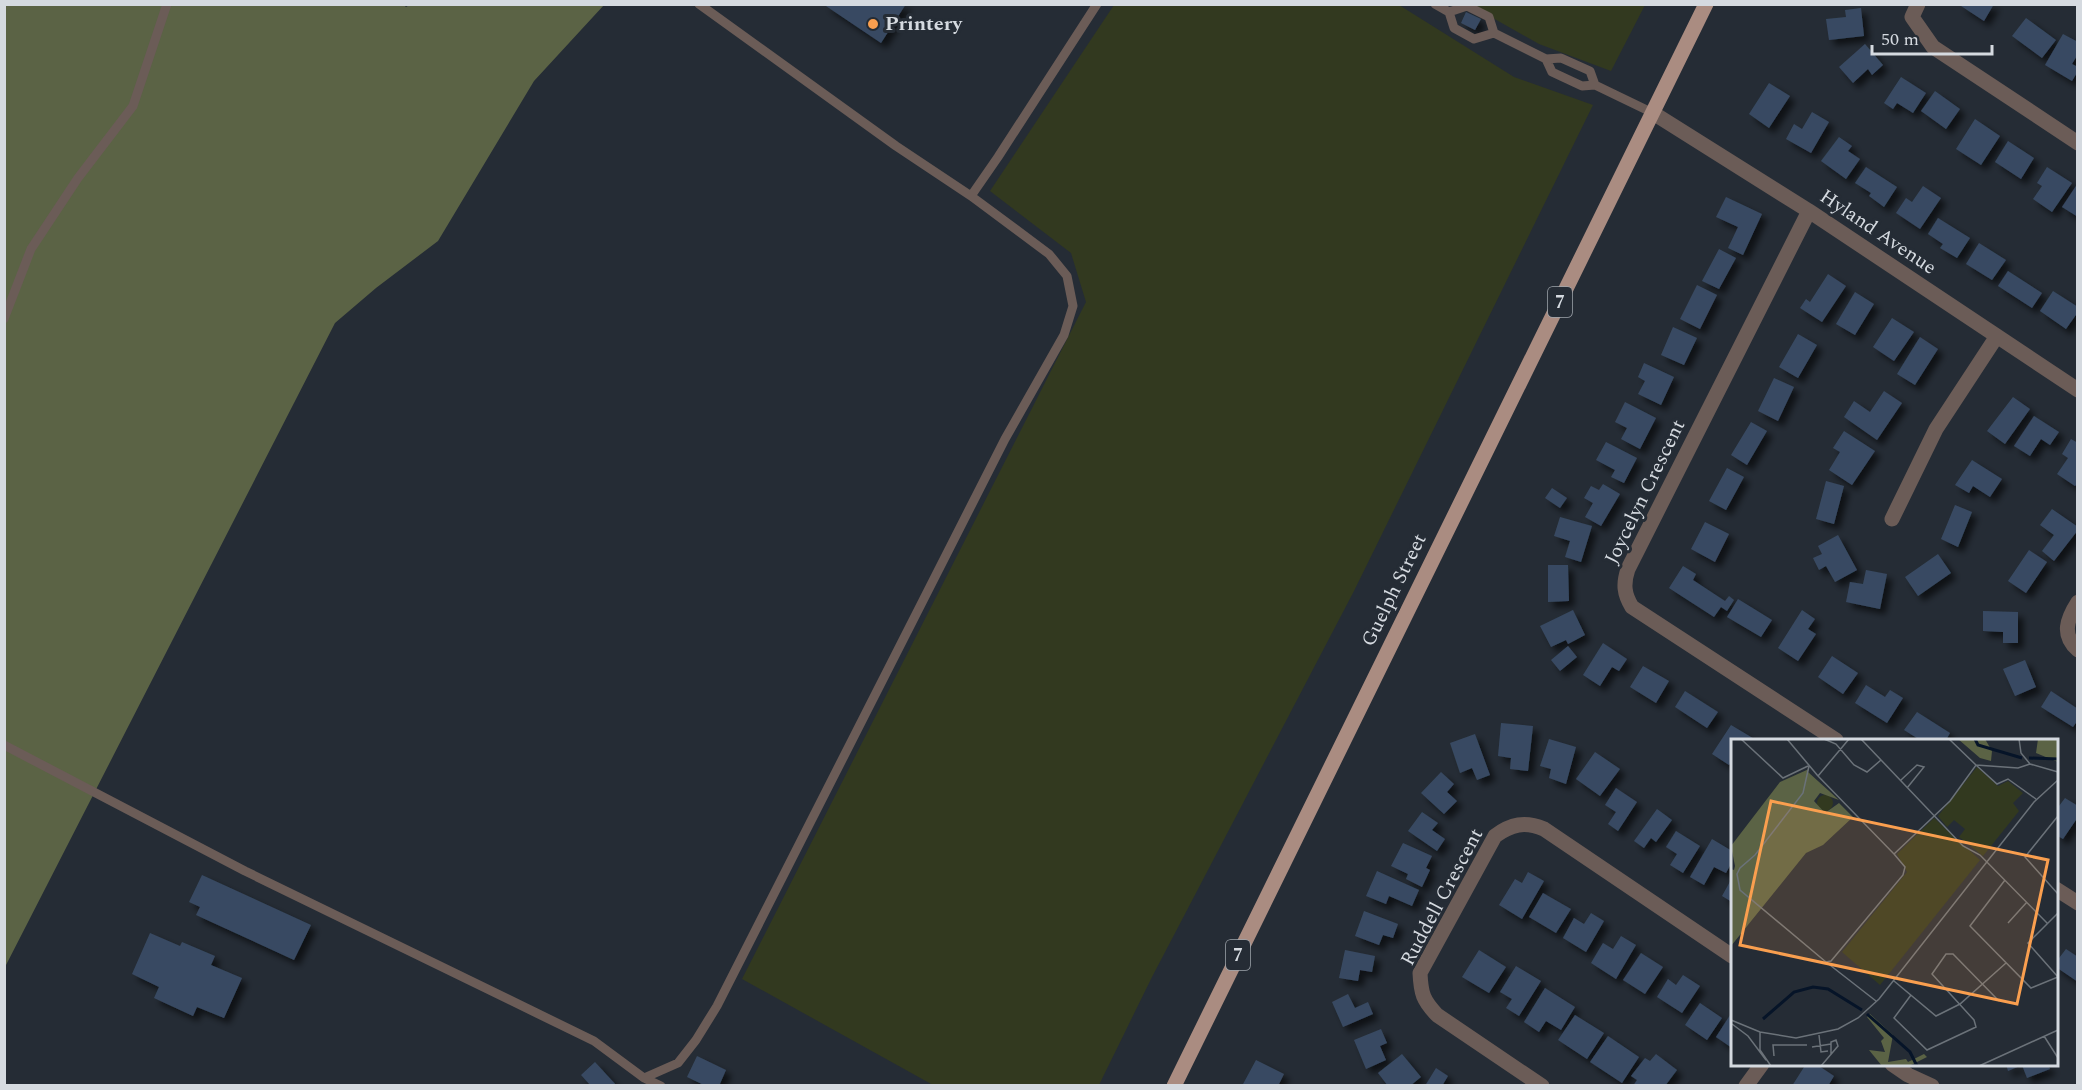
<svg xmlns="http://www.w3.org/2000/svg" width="2082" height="1090" font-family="Spectral,serif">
<defs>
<filter id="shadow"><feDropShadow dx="5.5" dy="5.5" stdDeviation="3" flood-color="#0009"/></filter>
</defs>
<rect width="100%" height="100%" fill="#252c35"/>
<path fill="#32391f" d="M1114,5H1399L1514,77L1593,105L1354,591L1152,977L1099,1085H933L742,979L1086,302L1071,253L990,191Z
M1470,5H1645L1611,71L1539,44Z"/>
<path fill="#5b6345" d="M403,4L406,7L411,4L604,5L534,81L438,241L376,288L335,323L5,967V5Z"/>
<path fill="#384a62" filter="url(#shadow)" d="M823,4H906L881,43Z
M1958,4H1994L1984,21Z
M1861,8L1864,36L1829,40L1826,19L1846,17L1845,10Z
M1466,12L1481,19L1475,30L1461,23Z
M2026,18L2056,40L2042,58L2012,36Z
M2063,34L2078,42V54L2072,64L2078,67V71L2072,81L2045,65Z
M1865,44L1883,65L1872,75L1868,69L1853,83L1839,67Z
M1901,77L1926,93L1913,113L1897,103L1893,109L1884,103Z
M1769,83L1790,96L1769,128L1749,114Z
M1935,91L1960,109L1946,129L1921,111Z
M1812,112L1829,122L1811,153L1786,139L1794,124L1802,129Z
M1975,119L2000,136L1981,165L1956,149Z
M1839,137L1852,146L1848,151L1860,159L1846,179L1821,161Z
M2008,141L2034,158L2021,179L1995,162Z
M1866,167L1897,187L1884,207L1869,196L1871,193L1855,183Z
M2047,167L2072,183L2052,212L2033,199L2042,186L2037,183Z
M1923,186L1941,198L1920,229L1896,213L1906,198L1912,202Z
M2076,186L2078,187V217L2062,207Z
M1726,197L1762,214L1743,255L1728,248L1738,227L1716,217Z
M1938,218L1970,238L1957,258L1940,248L1943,244L1928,234Z
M1979,243L2006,260L1992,280L1966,264Z
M1719,249L1736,258L1719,289L1702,281Z
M2008,271L2042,293L2032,308L1998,286Z
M1828,274L1846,286L1822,322L1800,308L1806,299L1810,302Z
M1697,285L1717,295L1700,329L1680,319Z
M2053,291L2078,307V312L2066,329L2040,311Z
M1855,292L1874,304L1855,335L1836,324Z
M1892,318L1914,332L1894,361L1873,347Z
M1673,327L1697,338L1684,365L1661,355Z
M1798,334L1817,345L1798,378L1779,367Z
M1920,337L1938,349L1915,385L1897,374Z
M1644,363L1674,377L1661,405L1638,394L1645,381L1638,377Z
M1774,378L1794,387L1778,421L1758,411Z
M1884,391L1902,403L1877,440L1844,417L1854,401L1870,412Z
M2013,397L2030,409L2005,444L1987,431Z
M1625,402L1656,418L1640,449L1621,439L1627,428L1615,422Z
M2034,416L2059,432L2050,445L2041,439L2030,456L2014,446Z
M1751,422L1767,431L1747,465L1731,455Z
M1844,431L1875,451L1852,485L1829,470L1840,452L1833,448Z
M2071,439L2078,443V483L2075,486L2057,474L2068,458L2062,454Z
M1606,442L1637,458L1624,483L1611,477L1615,470L1596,460Z
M1972,460L2002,479L1990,497L1973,486L1969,493L1955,485Z
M1727,468L1744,477L1726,510L1709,501Z
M1826,481L1844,486L1834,524L1816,519Z
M1603,484L1620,494L1601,526L1585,517L1593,503L1584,498L1591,486L1599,490Z
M1552,488L1567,498L1560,508L1545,498Z
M1955,505L1972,512L1958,547L1941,539Z
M2052,509L2078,527V530L2054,561L2042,551L2054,535L2040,525Z
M1560,517L1592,526L1581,562L1565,557L1570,541L1554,536Z
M1705,522L1729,534L1715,562L1691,549Z
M1838,535L1857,570L1835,582L1826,566L1819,570L1813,558L1822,554L1818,546Z
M2029,550L2047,562L2026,593L2008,581Z
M1938,554L1951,573L1918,596L1905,577Z
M1548,565H1568L1569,601L1548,602Z
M1683,566L1696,574L1693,580L1725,601L1729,596L1734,600L1727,611L1721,607L1714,617L1669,588Z
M1866,570L1887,574L1880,609L1846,602L1850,582L1863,584Z
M1738,599L1772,620L1761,637L1727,617Z
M1573,610L1585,635L1568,644L1566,640L1551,647L1540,626Z
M1802,610L1815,619L1808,629L1816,634L1798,661L1778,648Z
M1983,611L2018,612V643H2003V632L1983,631Z
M1603,643L1627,659L1619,671L1612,667L1600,686L1583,675Z
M1568,646L1577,657L1560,671L1551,660Z
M1832,656L1858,673L1843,694L1818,677Z
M2025,660L2036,687L2015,696L2003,669Z
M1643,666L1669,681L1656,703L1630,687Z
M1866,685L1885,697L1890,690L1903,698L1887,723L1855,703Z
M1685,691L1718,712L1707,728L1675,707Z
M2051,691L2078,709V720L2073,727L2041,707Z
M1917,712L1950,733L1946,740H1920L1904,730Z
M1501,723L1533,726L1528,771L1510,769L1511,758L1498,756Z
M1731,725L1756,740H1732V760L1729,765L1712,754Z
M1475,734L1490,775L1477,780L1472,768L1460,773L1450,743Z
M1549,739L1576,747L1566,784L1549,778L1551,769L1540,766Z
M1595,752L1620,769L1600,796L1576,779Z
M1441,772L1454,784L1447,792L1457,801L1444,814L1421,793Z
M1616,788L1637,802L1618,831L1608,824L1616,812L1605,805Z
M2065,798L2078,806V817L2063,839L2056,835V810Z
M1657,809L1672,820L1656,842L1651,838L1644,848L1634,841Z
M1422,812L1438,823L1432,830L1445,839L1437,851L1408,831Z
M1676,831L1700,846L1683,873L1670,865L1677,854L1666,847Z
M1712,839L1732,851V862L1726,873L1714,867L1704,885L1690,877Z
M1403,843L1432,856L1426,868L1430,870L1422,887L1406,879L1408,874L1391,866Z
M1377,871L1419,890L1412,906L1389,896L1386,904L1366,896Z
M1528,872L1544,881L1522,919L1499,905L1515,879L1522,883Z
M202,875L311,925L294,960L196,915L200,907L189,902Z
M1732,878V902L1722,896Z
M1543,893L1571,909L1556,933L1529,917Z
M1364,911L1398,924L1393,938L1383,935L1379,945L1355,936Z
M1591,913L1604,921L1586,952L1563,938L1574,918L1584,924Z
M150,933L180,946L182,942L215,956L211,965L242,978L224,1018L197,1007L193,1016L154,998L159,987L132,974Z
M1621,936L1636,945L1616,979L1591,963L1603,943L1613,949Z
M2066,949L2078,957V982L2056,967V962Z
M1345,950L1375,956L1372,972L1360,970L1358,981L1339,978Z
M1479,950L1506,967L1489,993L1462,977Z
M1641,953L1663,967L1645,994L1623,980Z
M1516,966L1541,981L1519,1016L1506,1008L1512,999L1500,992Z
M1683,975L1700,986L1682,1013L1657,997L1668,979L1676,985Z
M1545,988L1575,1007L1561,1030L1546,1021L1539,1032L1524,1022Z
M1348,994L1355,1008L1368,1002L1373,1014L1343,1027L1332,1002Z
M1700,1003L1722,1018L1707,1040L1685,1025Z
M1732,1012V1048L1716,1037Z
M1575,1015L1604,1033L1587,1059L1558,1040Z
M1381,1029L1387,1043L1380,1046L1386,1060L1366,1069L1354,1040Z
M1608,1036L1639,1057L1622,1083L1590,1062Z
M1402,1054L1421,1077L1410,1086H1388L1378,1073Z
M1656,1054L1677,1070L1665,1086H1633L1637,1080L1631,1076L1645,1058L1650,1061Z
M697,1056L726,1070L719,1086H706L687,1077Z
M1256,1060L1284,1074L1278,1086H1242Z
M595,1062L617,1086H591L581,1075Z
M1806,1064H1816L1834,1076L1828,1086H1792Z
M2006,1064H2048L2050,1069L2027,1078L2022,1065L2008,1071Z
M1436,1068L1448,1076L1442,1086H1425Z"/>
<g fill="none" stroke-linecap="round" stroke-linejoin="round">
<path stroke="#6b5c57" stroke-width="9" d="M699,4L896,146L971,196L998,157L1097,4
M1435,4L1449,12L1454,28L1474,39L1494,33
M1449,12L1467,6L1489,17L1494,33L1546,59L1561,58L1590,71L1595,85
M1546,59L1552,72L1582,86L1595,85L1653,113
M4,319L31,249L78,178L133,106L167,4
M4,745L245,871L594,1041L644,1078L678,1063L696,1040L717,1006L1005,439L1064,335L1073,306L1067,276L1049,254L971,196
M644,1078L661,1086"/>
<path stroke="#6b5c57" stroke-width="15" d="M1918,4L1912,17L1933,47L2078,143
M1653,113L1809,211L2078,390
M1809,211L1628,569C1623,584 1624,594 1632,607L1836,740
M1892,519L1936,429L1997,336
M2078,602C2067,619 2061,635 2078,650
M2056,889L2078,903
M1892,1064L1908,1075L1932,1086
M1542,1086L1437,1015C1423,1000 1421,994 1420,973L1495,836C1511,824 1525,821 1544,829L1732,956
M1746,1086L1762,1064"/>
<path stroke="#aa8c81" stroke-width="15" d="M1174,1086L1706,4"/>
</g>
<circle fill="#fa9f4f" stroke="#252c35" stroke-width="2" cx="873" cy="24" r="6"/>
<g text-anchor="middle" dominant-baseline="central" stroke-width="6" stroke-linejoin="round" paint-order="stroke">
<g fill="#252c35" stroke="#a0a6ad" stroke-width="1.5">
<rect x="1548" y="287" width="24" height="30" rx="4.5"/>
<rect x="1226" y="940" width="24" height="30" rx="4.5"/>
</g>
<g font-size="18" font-weight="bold" fill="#d5dae0">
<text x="1560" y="302">7</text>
<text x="1238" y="955">7</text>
</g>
<g font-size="20" font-weight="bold" fill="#d5dae0" stroke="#252c35" text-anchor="start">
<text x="885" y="24">Printery</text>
</g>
<g font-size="20" fill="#d5dae0" stroke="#252c35">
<text transform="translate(1878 232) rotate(34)">Hyland Avenue</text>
<text transform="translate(1645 492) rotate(-64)">Joycelyn Crescent</text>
<text transform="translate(1394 590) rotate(-64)">Guelph Street</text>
<text transform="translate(1442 897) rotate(-62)">Ruddell Crescent</text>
</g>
</g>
<g transform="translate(1731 739)">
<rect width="327" height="327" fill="#252c35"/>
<path d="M246,28L267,47L277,42L292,54L282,64L288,72L252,117L228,98L234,90L223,81L216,88L207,77ZM86 64a8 8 0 1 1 16 0a8 8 0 1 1-16 0ZM203,79L249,121L149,246L111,213L176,133L166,115Z" fill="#32391f"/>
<path d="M227,0H254L261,12L260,22L249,19ZM307,0H327V23L305,14ZM78,30L77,33L108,61L89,54L83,62L94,74L108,64L122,78L92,106L75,114L0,207V130L3,131L4,127L0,107L49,43ZM139,275L162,296L157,323L175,320L177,323L193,315L196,318L178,327H151L138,311L154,313L150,302L153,299L136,278Z" fill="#5b6345"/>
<path fill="none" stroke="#061428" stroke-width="3" d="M244,0L247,6L291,19M298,19L327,20M136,275L179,313L186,327M32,280L63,253L82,248L97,250L131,271"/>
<path fill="none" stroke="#6b7279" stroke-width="1.5" d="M10,0L52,39L77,27M56,0L87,37M93,0L105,5L123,26L136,33L150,21M118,0L87,37L163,115L219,62L245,26L266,45L277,40L305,60M130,0L232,107L249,116L316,184M218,0L245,26L287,29L299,25M288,0L290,14L299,25L327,33M78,27L72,54L24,116L9,129L6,135L9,151L95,223L100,222L172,136L174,128L163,115M170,41L186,26L193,28L176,49M327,77L294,118L327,155M274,141L239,187L300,249L327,238L297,204L327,174M277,184L296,163M95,223L145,262M163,242L205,277L229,265L275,224M180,256L163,279L196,311L245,288L243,281L201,235L215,215H222L268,262M0,281L29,293L65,299L107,290L127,279L148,260L303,63L327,41M1,285L17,297L35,321M29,293V311L40,327M88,296L90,313L97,312M313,297L327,319M81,308L100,305M43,317L42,306H76M90,327L107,307L105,301L100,303V315M248,327L327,291"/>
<path fill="#fa9f4f" fill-opacity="0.15" stroke="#fa9f4f" stroke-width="3" d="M40,62L317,121L286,265L9,206Z"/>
<rect width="327" height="327" fill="none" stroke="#d5dae0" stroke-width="3"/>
</g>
<rect width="2082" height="1090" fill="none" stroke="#d5dae0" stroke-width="12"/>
<path d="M1872 45v9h120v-9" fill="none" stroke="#d5dae0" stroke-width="3"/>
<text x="1881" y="45" font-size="18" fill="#d5dae0" stroke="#252c35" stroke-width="4.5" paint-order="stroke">50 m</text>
</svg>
